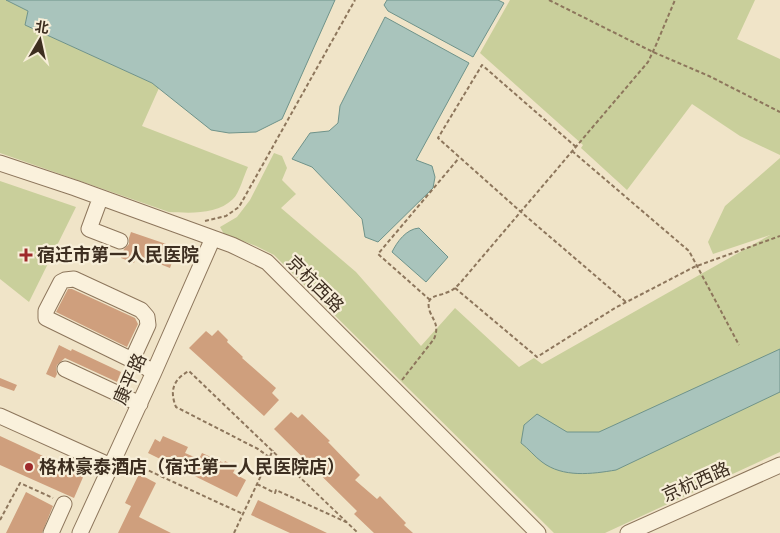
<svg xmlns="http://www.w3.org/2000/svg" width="780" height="533" font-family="'Zilla Slab','Noto Sans SC',serif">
<rect width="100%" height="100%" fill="#f0e4c8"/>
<path fill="#c9cf9b" d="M0,0H6L28,11L25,25L152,83L159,88L142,126L248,167C244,175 239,194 233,199C217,215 190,213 169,212L0,153Z
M510,0H755L737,39L780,59V155L740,136L692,104L627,190L581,148L583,145L480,53Z
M274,153L282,156L287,168L282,180L296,194L281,208L356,272L421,346L455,308L519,367L534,358L542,364L770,235L713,254L708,242L725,206L780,158V452L605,533H554L274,255L256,246L224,234L220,227L237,217L250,200Z
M0,181L76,207L29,302L0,279Z"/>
<path fill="#a9c4bc" stroke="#6f938a" d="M6,0H335L282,119L256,132L229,133L211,130L152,83L25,25L28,11Z
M387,0H498L504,3L473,57L388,11L384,5Z
M385,17L469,63L416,160L432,166L435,177L433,188L378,242L365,237L362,219L312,167L292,159L310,133L329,131L338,123L340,106Z
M419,228L448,257L426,282L392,252C397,242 406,229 419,228Z
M780,349V392L616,470C592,474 563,478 542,462C535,457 529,449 521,443L524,425L537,414L567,432H599Z"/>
<path fill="#cf9f7d" d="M131,232L172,246L175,254L170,268L137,255L134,263L121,258L124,249L129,244V238Z
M68,289H72L135,318L138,324L127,347L56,312Z
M218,330L228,340L227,342L243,357L242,358L276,388L272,393L279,400L264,416L189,348L206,331L212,336Z
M59,345L71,351L72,349L121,372L117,382L65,358L57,365L56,369L57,374L55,378L46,374Z
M0,378L17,385L14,391L0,386Z
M291,412L298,418L302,414L330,441L328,442L360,475L355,480L377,499L380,496L406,523L404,525L413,533H374L354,514L357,511L274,429Z
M0,436L84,475L74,498L0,465Z
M163,436L188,447L185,453L199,459L202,453L224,463L225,461L236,467L233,473L246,480L237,497L148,453L155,439L160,442Z
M139,474L156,483L139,517L171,533H118L131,506L125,503Z
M26,492L53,506L42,533H6Z
M258,500L327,533H290L251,515Z"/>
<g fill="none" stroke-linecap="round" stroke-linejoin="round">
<g stroke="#8d765c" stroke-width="17">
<path id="minor" d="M0,163L75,188L232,245L267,262L538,533
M100,199L89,229L120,241
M132,360L46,318V311L61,282L65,280L74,279L141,310L147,317L148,325L132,360L154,372
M65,369L140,404
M0,416L111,466
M51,533L64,504
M80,533L154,372L213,238
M628,533L780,465"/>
</g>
<path stroke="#8d765c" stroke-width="2" stroke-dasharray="4 2.5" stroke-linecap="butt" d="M549,0L653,52L709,76L780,112
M576,147L482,65L438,138L521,212L626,302
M572,151L689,251L739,345
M205,221L226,216L239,207L355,0
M455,288L537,357L615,308L694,267L780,236
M430,300L378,254L459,158
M402,380L434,339C439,326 435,323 430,312C424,294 438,297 448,292C454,290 457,286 461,282L648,62L656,45L675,0
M269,457L258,449L176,407C169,390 174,379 189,371L358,533
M143,468L243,514
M257,484L275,493L276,490L346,522
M0,520L20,483L53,498
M234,533L273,450"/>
<use href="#minor" stroke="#faf1dc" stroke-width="15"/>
</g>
<g fill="#9e2a2b" stroke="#f7eed8" stroke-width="2">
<path d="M23.5 247.5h5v5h5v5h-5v5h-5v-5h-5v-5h5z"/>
<circle cx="29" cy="467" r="5"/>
</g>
<g text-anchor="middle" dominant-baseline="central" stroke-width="4.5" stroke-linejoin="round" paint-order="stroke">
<g font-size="18" font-weight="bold" fill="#3d2e20" stroke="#f7eed8" text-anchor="start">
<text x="37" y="255">宿迁市第一人民医院</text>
<text x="39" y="467">格林豪泰酒店（宿迁第一人民医院店）</text>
</g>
<g font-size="18" fill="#3d2e20" stroke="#f7eed8">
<text transform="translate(315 284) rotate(45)">京杭西路</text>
<text transform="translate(130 379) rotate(-66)">康平路</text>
<text transform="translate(696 482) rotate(-24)">京杭西路</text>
</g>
</g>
<g transform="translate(40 40) rotate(9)" stroke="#f7eed8" stroke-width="4" paint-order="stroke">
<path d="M0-4L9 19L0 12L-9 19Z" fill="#3d2e20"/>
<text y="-8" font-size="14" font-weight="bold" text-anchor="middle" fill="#3d2e20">北</text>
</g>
</svg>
